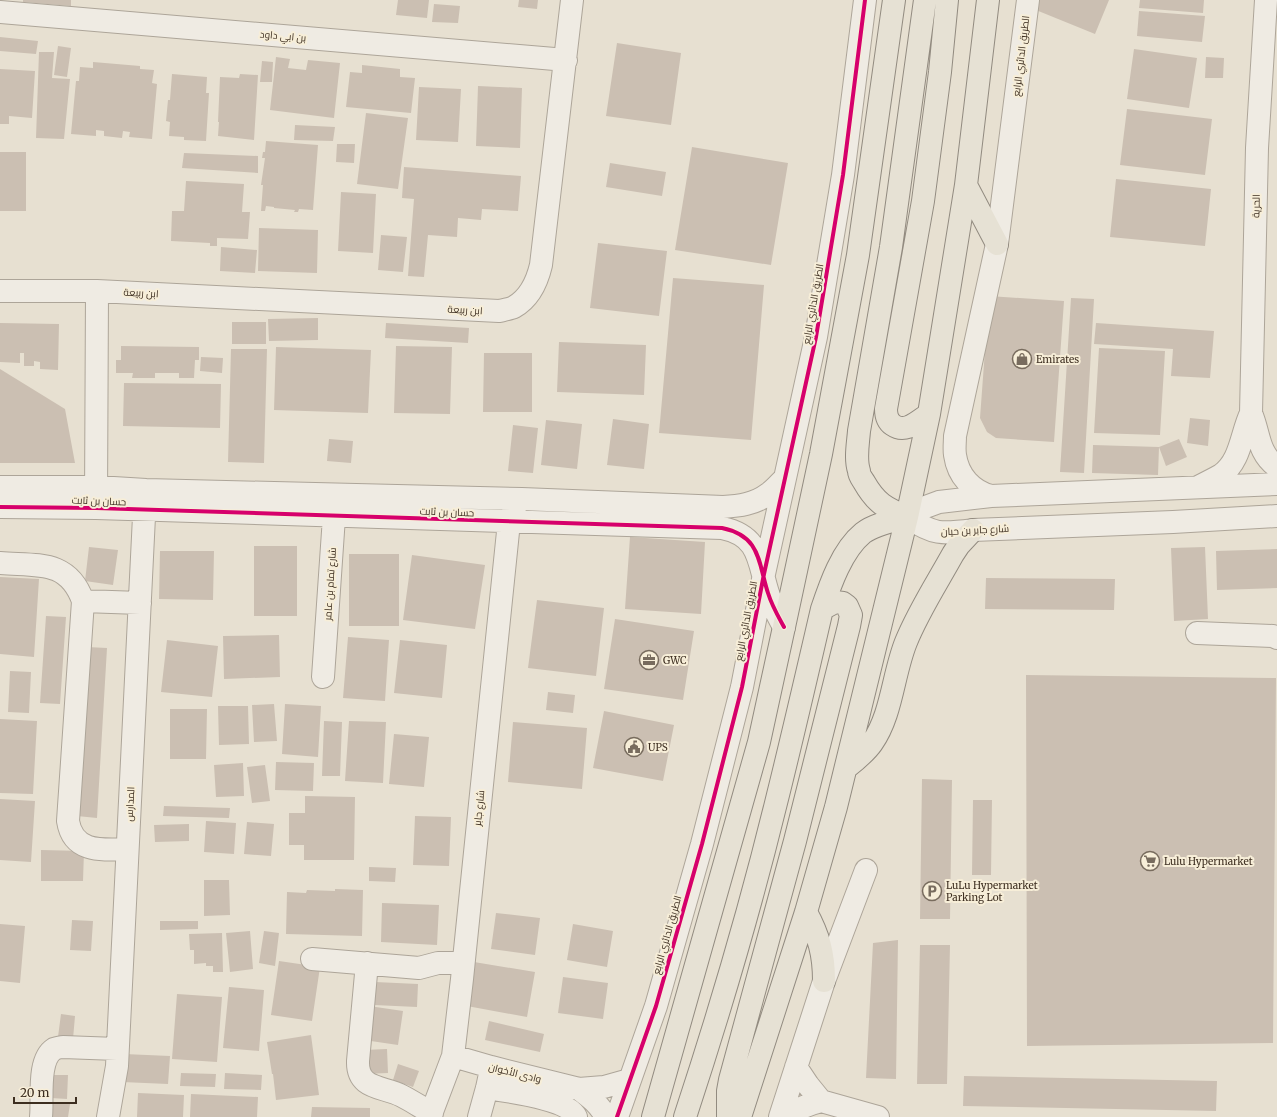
<svg xmlns="http://www.w3.org/2000/svg" width="1277" height="1117" font-family="Merriweather,Cairo,serif">
<rect width="100%" height="100%" fill="#e7e0d1"/>
<path fill="#cbbfb2" d="M23,0H71V6L23,2Z
M398,0H429L427,18L396,15Z
M519,0H538L537,9L518,7Z
M1034,0H1109L1095,34L1031,8Z
M1140,0H1204L1203,13L1139,8Z
M434,4L460,6L458,23L432,22Z
M1139,11L1205,16L1202,42L1137,36Z
M0,37L38,41L36,54L0,51Z
M617,43L681,53L671,125L606,116Z
M58,46L71,48L67,77L54,75Z
M1134,49L1197,58L1189,108L1127,99Z
M39,52H54L52,78L70,79L64,139L36,138Z
M276,57L290,59L288,68L306,70L308,60L340,63L334,118L270,110Z
M1206,57L1224,58L1223,78H1205Z
M262,61L273,62L272,82H260Z
M93,62L140,66V69L154,70L152,83L157,84L152,139L129,137L130,132L123,131L122,138L104,136V131L96,130V136L71,134L76,81H79L80,67L93,68Z
M362,65L400,69V77L415,78L411,113L346,107L350,72L362,73Z
M0,69L35,71L32,118L9,116V124H0Z
M172,74L207,77L206,93H209L206,141L184,140V137L169,136L170,122L166,121L168,100H170Z
M240,74L258,75L254,140L218,136L219,122H218L220,77L239,78Z
M478,86L522,88L520,148L476,146Z
M419,87L461,89L458,142L416,140Z
M1127,109L1212,119L1205,175L1120,165Z
M366,113L408,118L398,189L357,184Z
M295,125L335,127L333,141L294,140Z
M266,141L318,145L313,210L299,209L298,212H294L295,210L274,208V207L266,206L265,211H261L263,185H261L265,158H262L263,152H265Z
M337,144H355L354,163L336,162Z
M692,147L788,163L771,265L675,250Z
M0,152H26V211H0Z
M184,153L258,156V173L182,168Z
M610,163L666,172L662,196L606,187Z
M404,167L521,176L518,211L482,209L481,220L458,218L457,237L428,235L424,277L408,276L414,199L402,198Z
M1116,179L1211,189L1205,246L1110,237Z
M186,181L244,184L242,212H250L248,239L217,238V246H210V243L171,241L172,211H184Z
M341,192L376,194L373,253L338,251Z
M259,228L318,230L317,273L258,271Z
M381,235L407,237L403,272L378,270Z
M598,243L667,251L659,316L590,308Z
M221,247L257,250L255,273L220,271Z
M673,278L764,285L751,440L659,433Z
M989,296L1064,301L1054,442L996,438L987,432L980,418Z
M1071,298L1094,299L1084,473L1060,472Z
M318,318V340L269,341L268,319Z
M232,322H266V344H232Z
M0,323L59,324L58,370L40,369V362L34,361V366H24V353H20V363L0,362Z
M386,323L469,328L468,343L385,338Z
M1096,323L1214,331L1210,378L1171,376L1173,349L1094,344Z
M559,342L646,345L644,395L557,392Z
M121,346L199,347V360H195L194,378H179V373H155V378H132L133,373H116V360H121Z
M396,346L452,347L450,414L394,413Z
M276,347L371,350L368,413L274,410Z
M1099,348L1165,351L1160,435L1094,433Z
M231,349H267L264,463L228,462Z
M484,353H532V412H483Z
M201,357L223,358L222,373L200,371Z
M0,369L65,409L75,463H0Z
M124,383L221,384L220,428L123,426Z
M1190,418L1210,420L1208,446L1187,443Z
M613,419L649,424L644,469L607,465Z
M546,420L582,424L577,469L541,465Z
M513,425L538,428L533,473L508,471Z
M329,439L353,441L351,463L327,461Z
M1179,439L1187,457L1166,466L1159,447Z
M1093,445L1159,447L1158,475L1092,473Z
M630,537L705,542L701,614L625,609Z
M254,546H297V616H254Z
M89,547L118,550L113,585L85,581Z
M1205,547L1208,619L1174,621L1171,548Z
M1277,549V588L1217,590L1216,551Z
M160,551H214L213,600L159,599Z
M349,554H399V626H349Z
M412,555L485,565L475,629L403,620Z
M0,577L39,579L34,657L0,654Z
M986,578L1115,579L1114,610L985,609Z
M537,600L604,608L596,676L528,668Z
M46,616L66,617L60,704L40,703Z
M615,619L694,631L683,700L604,689Z
M279,635L280,677L224,679L223,636Z
M348,637L389,640L385,701L343,698Z
M167,640L218,646L212,697L161,692Z
M400,640L447,645L442,698L394,693Z
M87,647L107,648L97,818L77,816Z
M10,671L31,672L29,713L8,712Z
M1026,675L1276,678L1273,1043L1027,1046Z
M548,692L575,695L573,713L546,710Z
M274,704L277,741L254,742L252,705Z
M285,704L321,706L318,757L282,754Z
M218,706H248L249,744L219,745Z
M170,709H207L206,759H170Z
M604,711L674,725L663,781L593,768Z
M0,719L37,721L33,794L0,793Z
M324,721L342,722L340,776H322Z
M349,721L386,722L383,783L345,781Z
M513,722L587,728L582,789L508,782Z
M394,734L429,737L424,787L389,784Z
M276,762L314,763L313,791L275,790Z
M243,763L244,796L216,797L214,765Z
M265,765L270,801L252,803L247,767Z
M922,779L952,780L950,919H920Z
M305,796L355,797L354,860H304V845H289V813H305Z
M0,799L35,801L31,862L0,860Z
M973,800H992L991,875H972Z
M164,806L230,808L229,818L163,816Z
M415,816L451,817L449,866L413,865Z
M206,821L236,823L234,854L204,852Z
M247,822L274,824L271,856L244,854Z
M189,824V841L155,842L154,825Z
M41,850L84,851L83,881H41Z
M369,867L396,868L395,882L369,881Z
M204,880H229L230,915L204,916Z
M335,889L363,890L362,936L286,934L287,892L306,893L307,890L335,891Z
M382,903L439,905L437,945L381,942Z
M496,913L540,918L535,955L491,949Z
M72,920L93,921L91,951L70,950Z
M160,921H198V929L160,930Z
M0,924L25,926L20,983L0,981Z
M573,924L613,931L607,967L567,960Z
M250,931L253,969L230,972L226,933Z
M264,931L279,933L275,966L259,963Z
M222,933L223,972H213V966H206V963L194,964V950H190L189,934Z
M898,940L896,1079L866,1078L873,943Z
M920,945H950L947,1084H917Z
M279,961L320,967L312,1021L271,1015Z
M474,962L535,972L527,1017L467,1006Z
M563,977L608,983L603,1019L558,1013Z
M375,982L418,984L417,1007L374,1005Z
M229,987L264,990L259,1051L223,1048Z
M177,994L222,997L217,1062L172,1059Z
M369,1006L403,1011L398,1045L364,1040Z
M61,1014L75,1016L73,1039L58,1037Z
M489,1021L544,1034L540,1052L485,1040Z
M311,1035L319,1095L276,1100L273,1074H272L267,1042Z
M387,1049L388,1073L365,1074L364,1050Z
M124,1054L170,1056L168,1084L122,1082Z
M398,1064L419,1071L413,1087L393,1080Z
M181,1073L216,1074L215,1087L180,1086Z
M225,1073L262,1075L261,1090L224,1089Z
M52,1075H68L67,1099L51,1098Z
M964,1076L1217,1081L1216,1111L963,1106Z
M138,1093L184,1095L183,1117H137Z
M191,1094L258,1097L257,1117H190Z
M53,1103L70,1104L68,1117H51Z
M312,1107L370,1108V1117H311Z"/>
<g fill="none" stroke-linecap="round" stroke-linejoin="round">
<g stroke="#ada599" stroke-width="24">
<path id="minor" d="M0,12L566,60
M0,291H97L499,311C503,310 510,309 514,307C530,298 537,282 541,265L572,0
M1251,413C1260,434 1257,452 1277,467
M1277,484L991,496L939,502L920,509L907,517C934,535 941,534 973,530L1173,522L1277,516
M0,487H97L146,490L522,499L723,507C739,506 755,504 768,494C774,490 779,484 784,479
M1198,487C1206,483 1214,479 1221,475C1241,461 1241,434 1251,413L1257,148L1266,0
M991,496C972,491 958,476 955,455C954,449 955,442 955,436L997,244L1028,0
M96,502L97,291
M0,507L96,508L722,528C761,536 758,562 768,593C772,606 778,616 784,627
M0,563C37,566 68,559 83,601
M1197,633L1273,636L1277,638
M323,677L334,517L340,504
M127,849C102,850 73,853 68,821L83,601L140,603
M312,959L419,968L438,963H463
M367,963L358,1061C357,1090 383,1086 402,1096C412,1101 422,1108 432,1113
M453,1056L491,1067L579,1089L604,1087L629,1080
M796,1067L808,1085L821,1101L878,1117
M487,1088C507,1091 568,1099 576,1117
M579,1089C590,1097 599,1104 606,1117
M41,1117C43,1099 37,1060 54,1049C57,1048 61,1047 63,1047L117,1049
M108,1117L117,1066L145,496
M430,1117L453,1056L462,979L509,522L515,508
M479,1117L487,1088L490,1074
M617,1117L656,1006L702,844L742,687L764,574L816,337L843,175L865,0
M780,1117L824,981L866,870
M788,1117C798,1108 809,1104 821,1101"/>
</g>
<g stroke="#928b80" stroke-width="24">
<path id="major" d="M966,185L997,244
M929,414C918,421 906,434 893,425C887,421 886,415 886,409L923,201L940,72L947,0
M907,517C885,508 876,503 864,482C862,479 859,475 859,471C855,459 858,444 859,431L891,247L925,0
M846,768C856,760 865,753 872,743C892,715 893,674 906,642C918,612 937,583 953,554L959,545L973,530
M806,912C819,936 824,954 824,981
M653,1117L759,742L784,627L821,454L858,255L894,0
M685,1117C719,1014 750,909 776,803C792,739 807,674 822,609C830,585 842,550 863,533C875,524 892,521 907,517
M728,1117V1091L730,1080L795,841L849,626L851,615L847,606L843,603L835,602L822,609
M740,1117L806,912L836,807L907,517L929,414L966,185L988,0"/>
</g>
<use href="#minor" stroke="#efebe3" stroke-width="22"/>
<use href="#major" stroke="#e6e1d4" stroke-width="22"/>
<g stroke="#f7eed8" stroke-width="6">
<path id="cycleway" d="M0,507L96,508L722,528C761,536 758,562 768,593C772,606 778,616 784,627
M617,1117L656,1006L702,844L742,687L764,574L816,337L843,175L865,0"/>
</g>
<use href="#cycleway" stroke="#d6006c" stroke-width="4"/>
</g>
<defs>
<g id="shop-ring" transform="scale(1)"><circle r="9.5" fill="#f7eed8" stroke="#786c5e" stroke-width="1.5"/><path d="M-5-2.5h2.3a2.7 3.5 0 0 1 5.4 0H5L5.5 6h-11ZM-1.5-2.5h3a1.5 2.3 0 0 0-3 0Z" fill="#786c5e"/></g>
<g id="office-ring" transform="scale(1)"><circle r="9.5" fill="#f7eed8" stroke="#786c5e" stroke-width="1.5"/><path d="M-6-3h4V-5.5h4V-3h4V5H-6ZM-1-4.5V-3h2v-1.5ZM-6 0V1H6V0Z" fill="#786c5e"/></g>
<g id="civic-ring" transform="scale(1)"><circle r="9.5" fill="#f7eed8" stroke="#786c5e" stroke-width="1.5"/><path d="M-.6-6.5H3V-4.5H.6V-3L4-1V1h2V6H-6V1h2V-1L-.6-3ZM-1.2 2.5V6h2.4V2.5Z" fill="#786c5e"/></g>
<g id="supermarket-ring" transform="scale(1)"><circle r="9.5" fill="#f7eed8" stroke="#786c5e" stroke-width="1.5"/><path d="M-6-5.5h2.5l.6 2H6L4.5 2H-2.5L-4.4-4H-6ZM-1.5 3.2a1.3 1.3 0 1 0 .1 0ZM3 3.2a1.3 1.3 0 1 0 .1 0Z" fill="#786c5e"/></g>
<g id="parking-ring" transform="scale(1)"><circle r="9.5" fill="#f7eed8" stroke="#786c5e" stroke-width="1.5"/><path d="M-3.5-5.5H1a3.5 3.5 0 0 1 0 7H-1V5.5H-3.5ZM-1-3.4V-.6H.8a1.4 1.4 0 0 0 0-2.8Z" fill="#786c5e"/></g>
</defs>
<g fill-rule="evenodd">
<use href="#shop-ring" x="1022" y="359"/>
<use href="#office-ring" x="649" y="660"/>
<use href="#civic-ring" x="634" y="747"/>
<use href="#supermarket-ring" x="1150" y="861"/>
<use href="#parking-ring" x="932" y="891"/>
</g>
<g text-anchor="middle" dominant-baseline="central" stroke-width="4" stroke-linejoin="round" paint-order="stroke">
<g font-size="10" fill="#3d2e20" stroke="#f7eed8">
<text transform="translate(283 36) rotate(5)">بن ابي داود</text>
<text transform="translate(1021 56) rotate(-83)">الطريق الدائري الرابع</text>
<text transform="translate(1256 206) rotate(-89)">الحرية</text>
<text transform="translate(141 293) rotate(3)">ابن ربيعة</text>
<text transform="translate(813 304) rotate(-80)">الطريق الدائري الرابع</text>
<text transform="translate(465 310) rotate(3)">ابن ربيعة</text>
<text transform="translate(99 501) rotate(2)">حسان بن ثابت</text>
<text transform="translate(447 512) rotate(2)">حسان بن ثابت</text>
<text transform="translate(975 530) rotate(-3)">شارع جابر بن حيان</text>
<text transform="translate(330 584) rotate(-86)">شارع تمام بن عامر</text>
<text transform="translate(746 621) rotate(-79)">الطريق الدائري الرابع</text>
<text transform="translate(130 804) rotate(-87)">المدارس</text>
<text transform="translate(479 808) rotate(-84)">شارع جابر</text>
<text transform="translate(667 935) rotate(-74)">الطريق الدائري الرابع</text>
<text transform="translate(515 1073) rotate(14)">وادى الأخوان</text>
</g>
<g font-size="10" fill="#3d2e20" stroke="#f7eed8" text-anchor="start">
<text x="1036" y="359">Emirates</text>
<text x="663" y="660">GWC</text>
<text x="648" y="747">UPS</text>
<text x="1164" y="861">Lulu Hypermarket</text>
<text x="946" y="885">LuLu Hypermarket<tspan x="946" dy="12">Parking Lot</tspan></text>
</g>
</g>
<path d="M14 1097v6h62v-6" fill="none" stroke="#3d2e20" stroke-width="2"/>
<text x="20" y="1097" font-size="12" fill="#3d2e20" stroke="#f7eed8" stroke-width="3" paint-order="stroke">20 m</text>
</svg>
